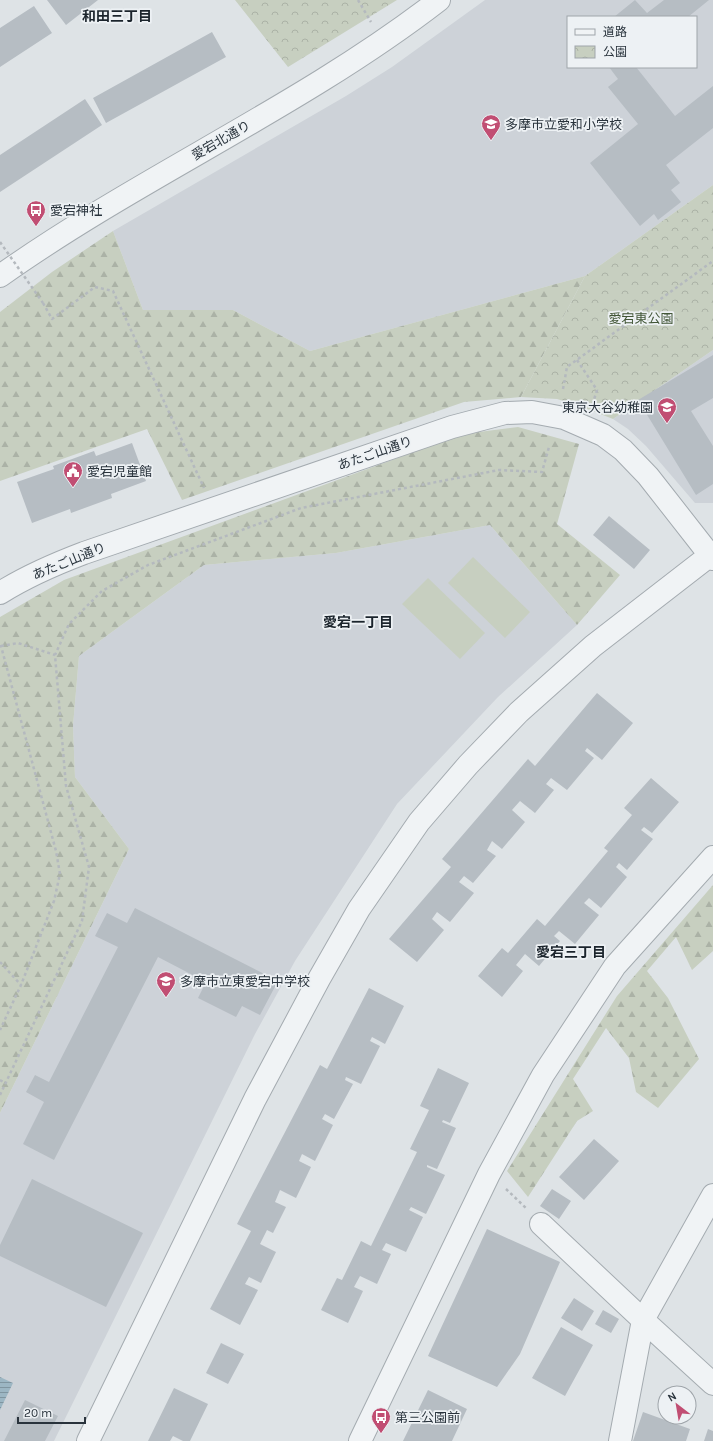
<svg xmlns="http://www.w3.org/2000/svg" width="713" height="1441" font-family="Karla,'Noto Sans JP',sans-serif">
<defs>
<pattern id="forest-firs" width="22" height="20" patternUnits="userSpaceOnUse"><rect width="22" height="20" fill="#c7cfc0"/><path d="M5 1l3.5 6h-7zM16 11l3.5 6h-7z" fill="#abb2a6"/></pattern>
<pattern id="park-crowns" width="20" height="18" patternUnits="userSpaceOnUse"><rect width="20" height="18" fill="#c7cfc0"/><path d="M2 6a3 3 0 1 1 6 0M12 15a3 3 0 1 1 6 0" fill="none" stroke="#abb2a6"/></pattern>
<pattern id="water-rules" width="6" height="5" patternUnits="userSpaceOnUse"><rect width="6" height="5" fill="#9cb6c3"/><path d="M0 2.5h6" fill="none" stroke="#7f95a0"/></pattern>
</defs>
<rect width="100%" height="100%" fill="#dee3e6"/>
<path fill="#cdd2d8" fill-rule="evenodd" d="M485,0H713V185L585,276L310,351L233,310H143L113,231L346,96L392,67ZM568,17H696V67H568Z
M713,350V503H695L646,446L628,429L613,419Z
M490,525L577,625L498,697L397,804L295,961L255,1034L54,1441H0V1113L129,849L75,777L73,726L79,656L204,565L336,553Z"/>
<path fill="#c7cfc0" d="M473,557L530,612L505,638L448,583Z
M428,578L485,633L460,659L402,604Z"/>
<path fill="url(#forest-firs)" d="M113,231L143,310H233L310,351L585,276L521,397L464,402L182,500L147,429L0,481V312L52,272Z
M518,427L579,444L557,524L620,575L577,625L490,525L336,553L204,565L79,656L73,726L75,777L129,849L0,1113V617L64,580L463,434Z
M713,885V951L692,970L676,937L647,971L668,998L699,1059L658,1108L636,1092L629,1058L606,1028L573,1079L593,1111L577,1121L528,1197L507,1171L617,996Z"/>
<path fill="url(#park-crowns)" d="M235,0H397L288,67Z
M713,185V350L613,419L580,406L557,399L521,397L585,276Z"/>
<path fill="url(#water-rules)" d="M0,1377L13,1383L0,1410Z"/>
<path fill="#b6bdc3" d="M47,0H98L66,25Z
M635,0L647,13L664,0H709L688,17H614Z
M34,6L52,33L0,67V28Z
M212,32L226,57L106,123L93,98Z
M609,67H636L675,116L713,86V128L666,165L680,183L671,190L681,202L658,220L654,214L640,226L590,163L638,124L608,87L618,79Z
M85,99L102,125L0,192V155Z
M713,355V398L691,411L713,446V484L696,495L638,400Z
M132,443L146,481L111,494L112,498L71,513L70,509L32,523L17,482L54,469L53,466L94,451L96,456Z
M609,516L650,550L634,569L593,535Z
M597,693L633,723L602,760L587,748L585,751L594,758L567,790L551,778L546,784L554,790L535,813L520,801L512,810L525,822L502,849L492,841L487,850L496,856L473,883L464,876L459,882L474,893L450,922L437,912L432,919L444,930L417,962L389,939L451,867L442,859L528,759L535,766Z
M651,778L679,802L652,833L644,827L641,830L653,839L627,870L619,863L616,867L627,877L601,908L589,898L584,903L599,915L575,944L559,931L554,936L560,941L539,966L525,954L516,965L523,971L502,997L478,976L502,948L508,953L537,919L545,926L608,851L604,848L632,815L624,808Z
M135,908L278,981L260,1015L242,1006L236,1017L198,998L206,982L158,957L54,1160L23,1144L44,1102L26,1092L35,1075L49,1082L118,947L95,936L107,913L127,923Z
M369,988L404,1006L385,1044L372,1037L370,1041L380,1046L361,1084L346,1077L345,1080L353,1084L334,1119L325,1114L322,1119L333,1125L315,1161L302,1154L299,1161L311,1167L296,1198L280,1190L275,1202L286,1207L273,1233L267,1230L260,1244L276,1252L261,1283L249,1277L245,1284L258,1290L240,1325L210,1309L251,1231L237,1224L320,1065L327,1069Z
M438,1068L469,1083L450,1123L443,1120L442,1122L456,1128L437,1169L427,1165V1167L445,1175L426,1214L411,1207L409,1210L423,1217L406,1252L386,1243L382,1250L391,1254L377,1284L360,1276L354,1287L363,1291L348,1323L321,1310L337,1278L342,1280L361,1241L371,1246L417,1152L410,1149L429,1110L420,1106Z
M594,1139L619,1161L584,1200L559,1177Z
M32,1179L143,1233L106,1307L0,1256V1245Z
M552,1189L571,1201L559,1219L540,1206Z
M487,1229L560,1262L520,1354L497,1387L428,1356Z
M574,1298L594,1311L582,1331L561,1318Z
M603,1310L619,1319L611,1333L595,1324Z
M561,1327L593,1345L565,1396L532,1378Z
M221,1343L244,1354L228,1384L206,1373Z
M174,1388L208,1404L190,1441H183L173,1436L170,1441H148Z
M428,1390L467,1409L452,1441H403Z
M25,1400L58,1416L45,1441H4Z
M643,1412L690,1429L686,1441H633Z
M708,1429L713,1431V1441H704Z"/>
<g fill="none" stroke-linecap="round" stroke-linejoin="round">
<g stroke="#a4abb0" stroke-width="24">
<path id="minor" d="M0,276C141,176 302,106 439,0
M0,593C27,576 55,564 84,553L452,427L505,413L532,412L564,418L603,435L623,450L648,476L713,559
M541,1224L643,1320L713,1384
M88,1441L255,1099L319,979L359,909L419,822L468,765L519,712L593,646L713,553
M360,1441L489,1174L543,1075L615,966L713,857
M620,1441L643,1320L713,1195"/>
</g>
<path stroke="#b4b9be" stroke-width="2.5" stroke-dasharray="3 3" stroke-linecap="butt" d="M358,0L371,22
M43,303L52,319L95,287L113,291L204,488
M577,360L597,390L592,406
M563,389L567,367L713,261
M1,646L18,643L55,655
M0,647L1,646L56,851L60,874L54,901L21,985L0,1030
M0,962L21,985
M0,1080L5,1083
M0,1095L82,921L89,867L66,786L55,655L69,624L102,591L148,565L301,508L499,470L542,472L549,447
M506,1189L527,1209"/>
<use href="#minor" stroke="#f0f3f5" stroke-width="22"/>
<path stroke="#b4b9be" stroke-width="2.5" stroke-dasharray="3 3" stroke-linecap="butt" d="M0,242L43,303"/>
</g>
<defs>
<g id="school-pin" transform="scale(1)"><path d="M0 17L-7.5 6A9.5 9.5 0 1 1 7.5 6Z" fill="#c14e73" stroke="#edf1f4"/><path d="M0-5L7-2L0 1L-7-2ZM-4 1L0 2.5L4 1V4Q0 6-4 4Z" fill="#fff"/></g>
<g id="bus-pin" transform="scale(1)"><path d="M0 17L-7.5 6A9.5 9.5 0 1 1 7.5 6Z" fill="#c14e73" stroke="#edf1f4"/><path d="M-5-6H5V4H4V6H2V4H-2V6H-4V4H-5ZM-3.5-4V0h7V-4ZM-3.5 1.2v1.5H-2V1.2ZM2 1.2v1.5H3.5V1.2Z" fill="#fff"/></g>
<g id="civic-pin" transform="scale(1)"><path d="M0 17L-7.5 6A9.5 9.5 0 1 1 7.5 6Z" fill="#c14e73" stroke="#edf1f4"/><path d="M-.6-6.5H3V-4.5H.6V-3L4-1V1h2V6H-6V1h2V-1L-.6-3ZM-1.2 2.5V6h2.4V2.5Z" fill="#fff"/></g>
</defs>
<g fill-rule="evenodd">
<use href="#school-pin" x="491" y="124"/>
<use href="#bus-pin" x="36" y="210"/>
<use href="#school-pin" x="667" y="407"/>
<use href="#civic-pin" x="73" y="471"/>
<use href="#school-pin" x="166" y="981"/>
<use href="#bus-pin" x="381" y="1417"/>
</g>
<g text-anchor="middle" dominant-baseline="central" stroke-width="3.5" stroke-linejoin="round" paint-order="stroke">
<g font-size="13" fill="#29333c" stroke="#edf1f4" text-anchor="start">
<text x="505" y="124">多摩市立愛和小学校</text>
<text x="50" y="210">愛宕神社</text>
<text x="653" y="407" text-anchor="end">東京大谷幼稚園</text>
<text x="87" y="471">愛宕児童館</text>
<text x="180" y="981">多摩市立東愛宕中学校</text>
<text x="395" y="1417">第三公園前</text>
</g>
<g font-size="13" fill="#29333c" stroke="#edf1f4">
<text transform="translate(221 140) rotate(-30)">愛宕北通り</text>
<text transform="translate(375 453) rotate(-19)">あたご山通り</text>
<text transform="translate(69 561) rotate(-22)">あたご山通り</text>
</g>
<g font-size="13" fill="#425637" stroke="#edf1f4">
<text x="641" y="318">愛宕東公園</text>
</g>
<g font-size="14" font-weight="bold" fill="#1b242c" stroke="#edf1f4">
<text x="117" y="16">和田三丁目</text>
<text x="358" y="622">愛宕一丁目</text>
<text x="571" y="952">愛宕三丁目</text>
</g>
</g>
<rect x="567" y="16" width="130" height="52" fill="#edf1f4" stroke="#9fa5aa"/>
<rect x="575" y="29" width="20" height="6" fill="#f0f3f5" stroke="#9fa5aa"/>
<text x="603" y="36" font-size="12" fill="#29333c">道路</text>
<rect x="575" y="46" width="20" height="12" fill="url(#park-crowns)" stroke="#9fa5aa"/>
<text x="603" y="56" font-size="12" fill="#29333c">公園</text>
<g transform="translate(677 1405) rotate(329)"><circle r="19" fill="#edf1f4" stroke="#9fa5aa"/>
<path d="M0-3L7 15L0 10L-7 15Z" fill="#c14e73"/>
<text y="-6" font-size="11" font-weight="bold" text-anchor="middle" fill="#29333c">N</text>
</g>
<path d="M18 1417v6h67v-6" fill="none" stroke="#29333c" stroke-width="2"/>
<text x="24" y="1417" font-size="12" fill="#29333c" stroke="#edf1f4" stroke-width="3" paint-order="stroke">20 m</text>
</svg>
